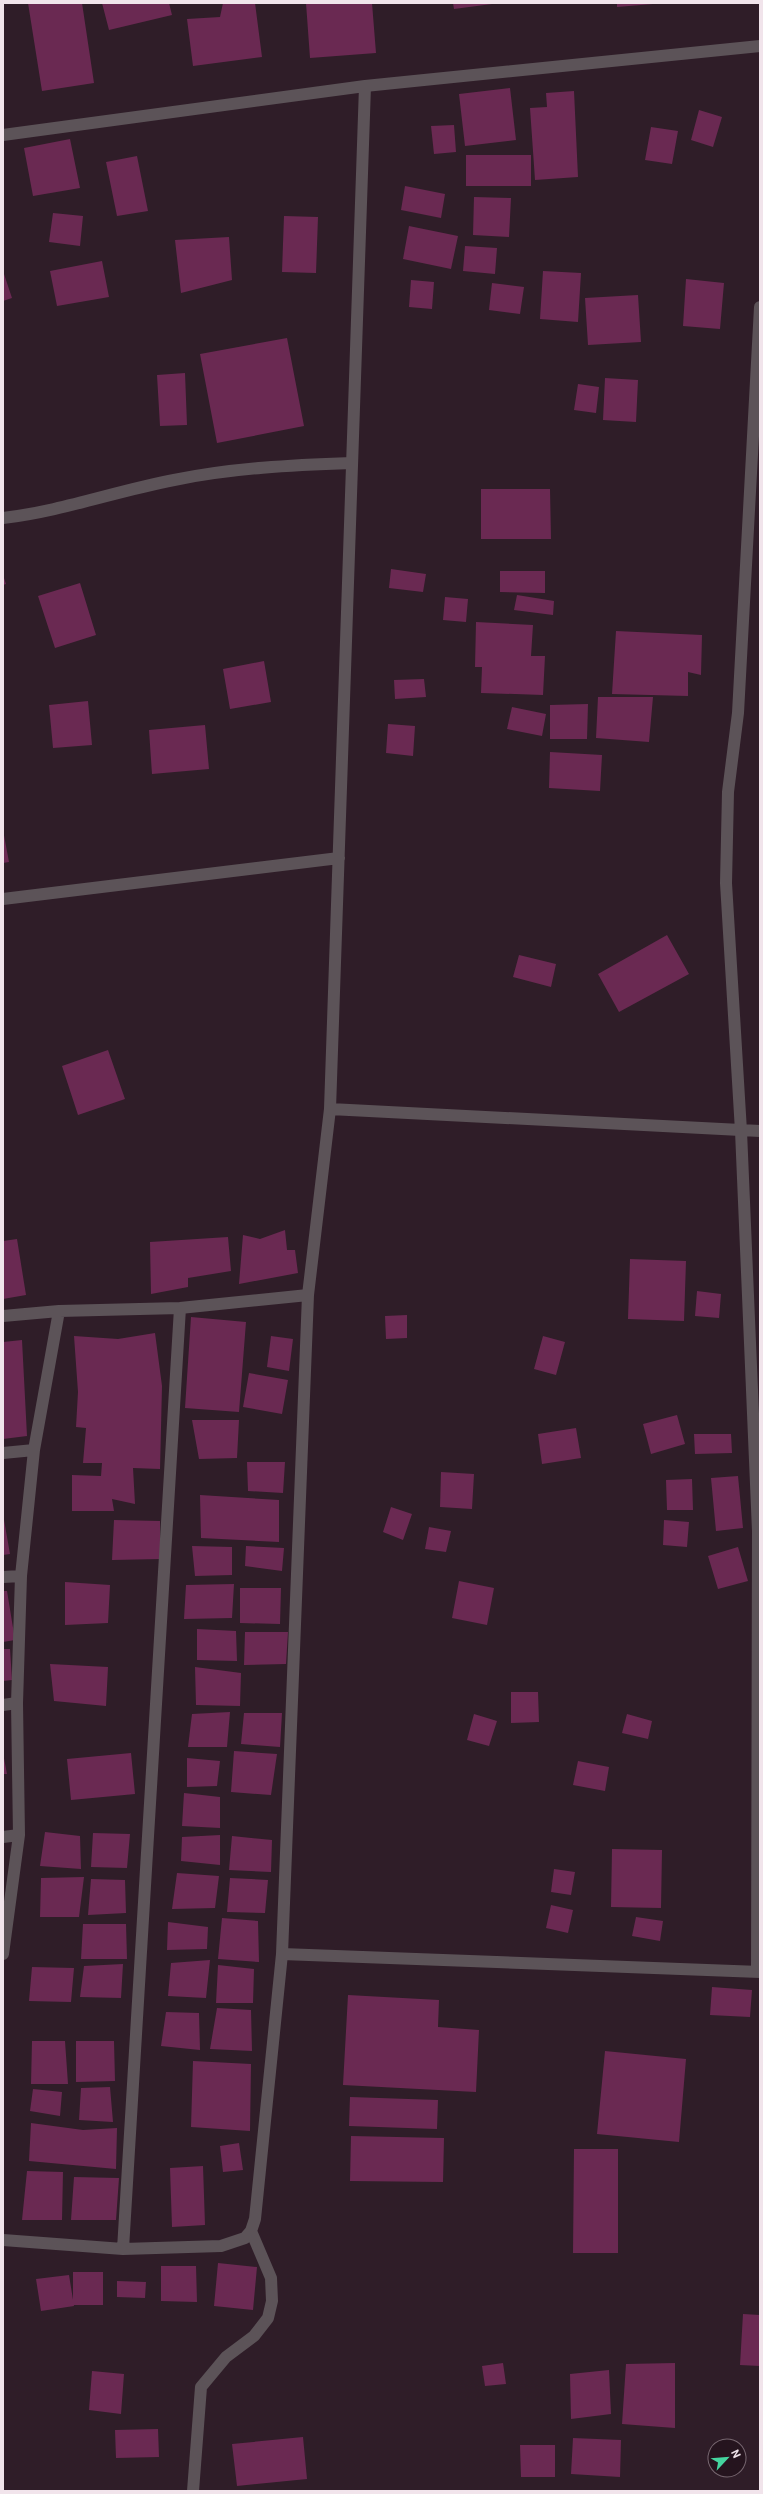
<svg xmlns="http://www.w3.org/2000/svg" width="763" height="2494" font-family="Roboto,sans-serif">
<rect width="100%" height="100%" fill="#2f1d28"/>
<path fill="#6a2952" d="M28,3H82L94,83L42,91Z
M102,3H169L172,15L109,30Z
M223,3H255L262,57L193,66L187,19L220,17Z
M306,3H372L376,53L310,58Z
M453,3H492V4L454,9Z
M617,3H653V4L617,7Z
M510,88L516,140L465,146L459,94Z
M574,91L578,177L535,180L530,108L547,107L546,93Z
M699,110L722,117L713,147L691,140Z
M454,125L456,152L434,154L431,126Z
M651,127L678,131L672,164L645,160Z
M70,139L80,188L33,196L24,148Z
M466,155H531V186H466Z
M137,156L148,211L117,216L106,162Z
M405,186L445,194L441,218L401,210Z
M474,197L511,198L509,237L473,235Z
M53,213L83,216L80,246L49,242Z
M284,216L318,217L316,273L282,272Z
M409,226L458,236L451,269L403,259Z
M229,237L232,280L181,293L175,240Z
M465,246L497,248L495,274L463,271Z
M102,261L109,297L57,306L50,271Z
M3,271L12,298L3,301Z
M543,271L581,273L578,322L540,319Z
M686,279L724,283L720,329L683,326Z
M411,280L434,282L432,309L409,307Z
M492,283L524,287L520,314L489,310Z
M638,295L641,342L588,345L585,298Z
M287,338L304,426L217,443L200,354Z
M185,373L187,425L160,426L157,375Z
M605,378L638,380L636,422L603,420Z
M578,384L599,387L596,413L574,410Z
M481,489H550L551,539H481Z
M391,569L426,574L423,592L389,588Z
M500,571H545V593L500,592Z
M3,575L6,584L3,585Z
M80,583L96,635L55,648L38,596Z
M517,595L554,601L553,615L514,610Z
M445,597L468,599L466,622L443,620Z
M476,622L533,625L531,656H545L543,695L481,693L482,667H475Z
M616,631L702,635L701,675L688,672V696L612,694Z
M264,661L271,702L230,709L223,669Z
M424,679L426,697L395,699L394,680Z
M598,697H653L649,742L596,738Z
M88,701L92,745L53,748L49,705Z
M588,704L587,739H550V705Z
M512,707L546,714L542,736L507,729Z
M388,724L415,726L413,756L386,753Z
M205,725L209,769L152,774L149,730Z
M550,752L602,755L600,791L549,788Z
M3,830L9,862L3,863Z
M667,935L689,974L619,1012L598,974Z
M519,955L556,964L551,987L513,977Z
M108,1050L125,1099L78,1115L62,1066Z
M285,1230L287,1250H295L298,1273L239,1284L243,1235L260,1239Z
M228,1237L231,1271L188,1278V1287L151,1294L150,1242Z
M17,1239L26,1295L3,1299V1241Z
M630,1259L686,1261L684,1321L628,1319Z
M697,1291L721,1294L719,1318L695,1316Z
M407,1315V1338L386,1339L385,1316Z
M191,1317L246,1322L239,1412L185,1408Z
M155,1333L162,1386L160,1469L133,1468L135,1504L112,1499L114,1511H72V1475L101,1476L102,1463H83L86,1428L76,1427L78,1392L74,1336L118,1339Z
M271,1336L293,1339L289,1371L267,1367Z
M543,1336L565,1342L556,1375L534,1369Z
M22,1340L27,1436L3,1439V1342Z
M249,1373L288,1380L282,1414L243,1407Z
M677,1415L685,1444L651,1454L643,1424Z
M192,1420H239L237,1458L199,1459Z
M576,1428L581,1458L542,1464L538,1434Z
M694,1434H731L732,1453L695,1454Z
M247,1462H285L283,1493L248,1491Z
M441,1472L474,1474L472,1509L440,1507Z
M738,1476L743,1528L716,1531L711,1478Z
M692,1479L693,1510H667L666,1480Z
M200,1495L279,1500V1542L201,1538Z
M391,1507L412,1514L403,1540L383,1532Z
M3,1514L10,1554L3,1555Z
M114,1520L160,1521V1559L112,1560Z
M664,1520L689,1522L687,1547L663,1545Z
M429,1527L451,1531L446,1552L425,1549Z
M192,1546L232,1547V1575L195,1576Z
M246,1546L284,1548L282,1571L245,1566Z
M738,1547L748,1581L718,1589L708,1556Z
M459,1581L494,1588L487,1625L452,1618Z
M65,1582L110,1585L108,1623L65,1625Z
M234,1584L232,1618L184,1619L186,1585Z
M240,1588H281L280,1624L240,1623Z
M3,1591H7L15,1640L3,1642Z
M197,1629L236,1631L237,1661L197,1660Z
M245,1632H288L286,1664L244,1665Z
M3,1649H10L12,1680L3,1681Z
M50,1664L108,1667L106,1706L54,1701Z
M195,1667L241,1673L240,1706L196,1705Z
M511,1692H538L539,1722L511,1723Z
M230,1712L227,1747H188L192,1714Z
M244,1713H282L280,1747L241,1744Z
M474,1714L497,1721L489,1746L467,1740Z
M627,1714L652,1721L648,1739L622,1733Z
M234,1751L277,1754L271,1795L231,1792Z
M3,1753L7,1774H3Z
M131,1753L135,1794L71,1800L67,1759Z
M187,1758L220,1761L217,1786L187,1787Z
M578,1761L609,1767L605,1791L573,1785Z
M184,1793L220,1797V1828L182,1826Z
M45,1832L80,1836L81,1869L40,1866Z
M93,1833L130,1834L127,1868L91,1867Z
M220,1835V1865L181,1861L182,1837Z
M232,1836L272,1840L271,1872L229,1870Z
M612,1849L662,1850L661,1908L611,1907Z
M554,1869L575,1872L571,1895L551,1892Z
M177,1873L219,1876L215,1908L172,1909Z
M84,1877L79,1917H40L41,1878Z
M230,1878L268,1880L265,1913L227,1912Z
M91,1879L125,1880L126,1913L88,1915Z
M551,1905L573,1910L568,1933L546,1928Z
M636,1917L663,1921L660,1941L632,1936Z
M222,1918L258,1921L259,1962L218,1959Z
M168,1922L208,1927L207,1949L167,1950Z
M83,1924H126L127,1959H81Z
M210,1960L206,1998L168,1996L171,1963Z
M123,1964L121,1998L80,1997L84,1966Z
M218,1965L254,1969L253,2003H216Z
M32,1967L74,1968L71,2002L29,2001Z
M712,1987L752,1990L750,2017L710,2015Z
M348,1995L439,2000L438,2027L479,2030L476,2092L343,2085Z
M217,2008L251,2010L252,2051L210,2049Z
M166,2012L199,2013L200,2050L161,2046Z
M32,2041H65L68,2084H31Z
M76,2041H114L115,2081L76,2082Z
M605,2051L686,2059L679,2142L597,2134Z
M193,2061L251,2064L250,2131L191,2127Z
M110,2087L113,2122L79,2120L81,2088Z
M33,2089L62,2092L60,2116L30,2111Z
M350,2097L438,2100L437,2129L349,2126Z
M31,2123L83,2130L117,2128L116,2169L29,2161Z
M351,2136L444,2138L443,2182L350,2181Z
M239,2143L243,2170L223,2172L220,2146Z
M574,2149H618V2253H573Z
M203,2166L205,2225L172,2227L170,2168Z
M27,2171L63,2172L62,2220H22Z
M74,2177L119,2178L116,2220H71Z
M218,2263L257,2267L253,2310L214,2306Z
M161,2266H196L197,2302L161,2301Z
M73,2272H103V2305H73Z
M69,2275L74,2306L41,2311L36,2279Z
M117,2281L146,2282L145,2298L117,2297Z
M743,2314L760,2315V2366L740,2365Z
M503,2363L506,2384L485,2386L482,2366Z
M675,2363V2428L622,2424L626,2364Z
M609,2370L611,2414L571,2419L570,2374Z
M92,2371L124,2374L121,2414L89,2410Z
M158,2429L159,2457L116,2458L115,2430Z
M303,2437L307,2479L237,2486L232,2444Z
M573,2438L621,2440L620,2477L571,2474Z
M520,2445H555V2477H521Z"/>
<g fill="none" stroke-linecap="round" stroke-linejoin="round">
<path stroke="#5c5358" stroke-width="12" d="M3,135L365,86L760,46
M3,518C62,511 116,491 174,480C232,468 293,465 352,463
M3,899L339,858
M330,1109L760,1131
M3,1316L59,1311L180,1308L308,1295
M3,1453L34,1450
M3,1577L21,1576
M3,1705L17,1703
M3,1837L19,1835
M3,1954L19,1835L17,1703L21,1576L34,1450L59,1311
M282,1954L760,1972
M757,1972L758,1531L741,1131L726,883L728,792L738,713L760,307
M3,2240L123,2249L221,2246L245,2238L251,2231L255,2219L282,1954L308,1295L330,1109L365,86
M123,2249L180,1308
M193,2491L201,2387L226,2357L254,2336L268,2318L272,2301L271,2278L251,2231"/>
</g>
<rect width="763" height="2494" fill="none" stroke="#f1e4eb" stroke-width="8"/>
<g transform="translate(727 2458) rotate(64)"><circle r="19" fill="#25141e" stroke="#776770"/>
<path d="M0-3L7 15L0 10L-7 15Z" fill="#45d49f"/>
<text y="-6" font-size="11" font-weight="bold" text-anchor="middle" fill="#f1e4eb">N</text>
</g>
</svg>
